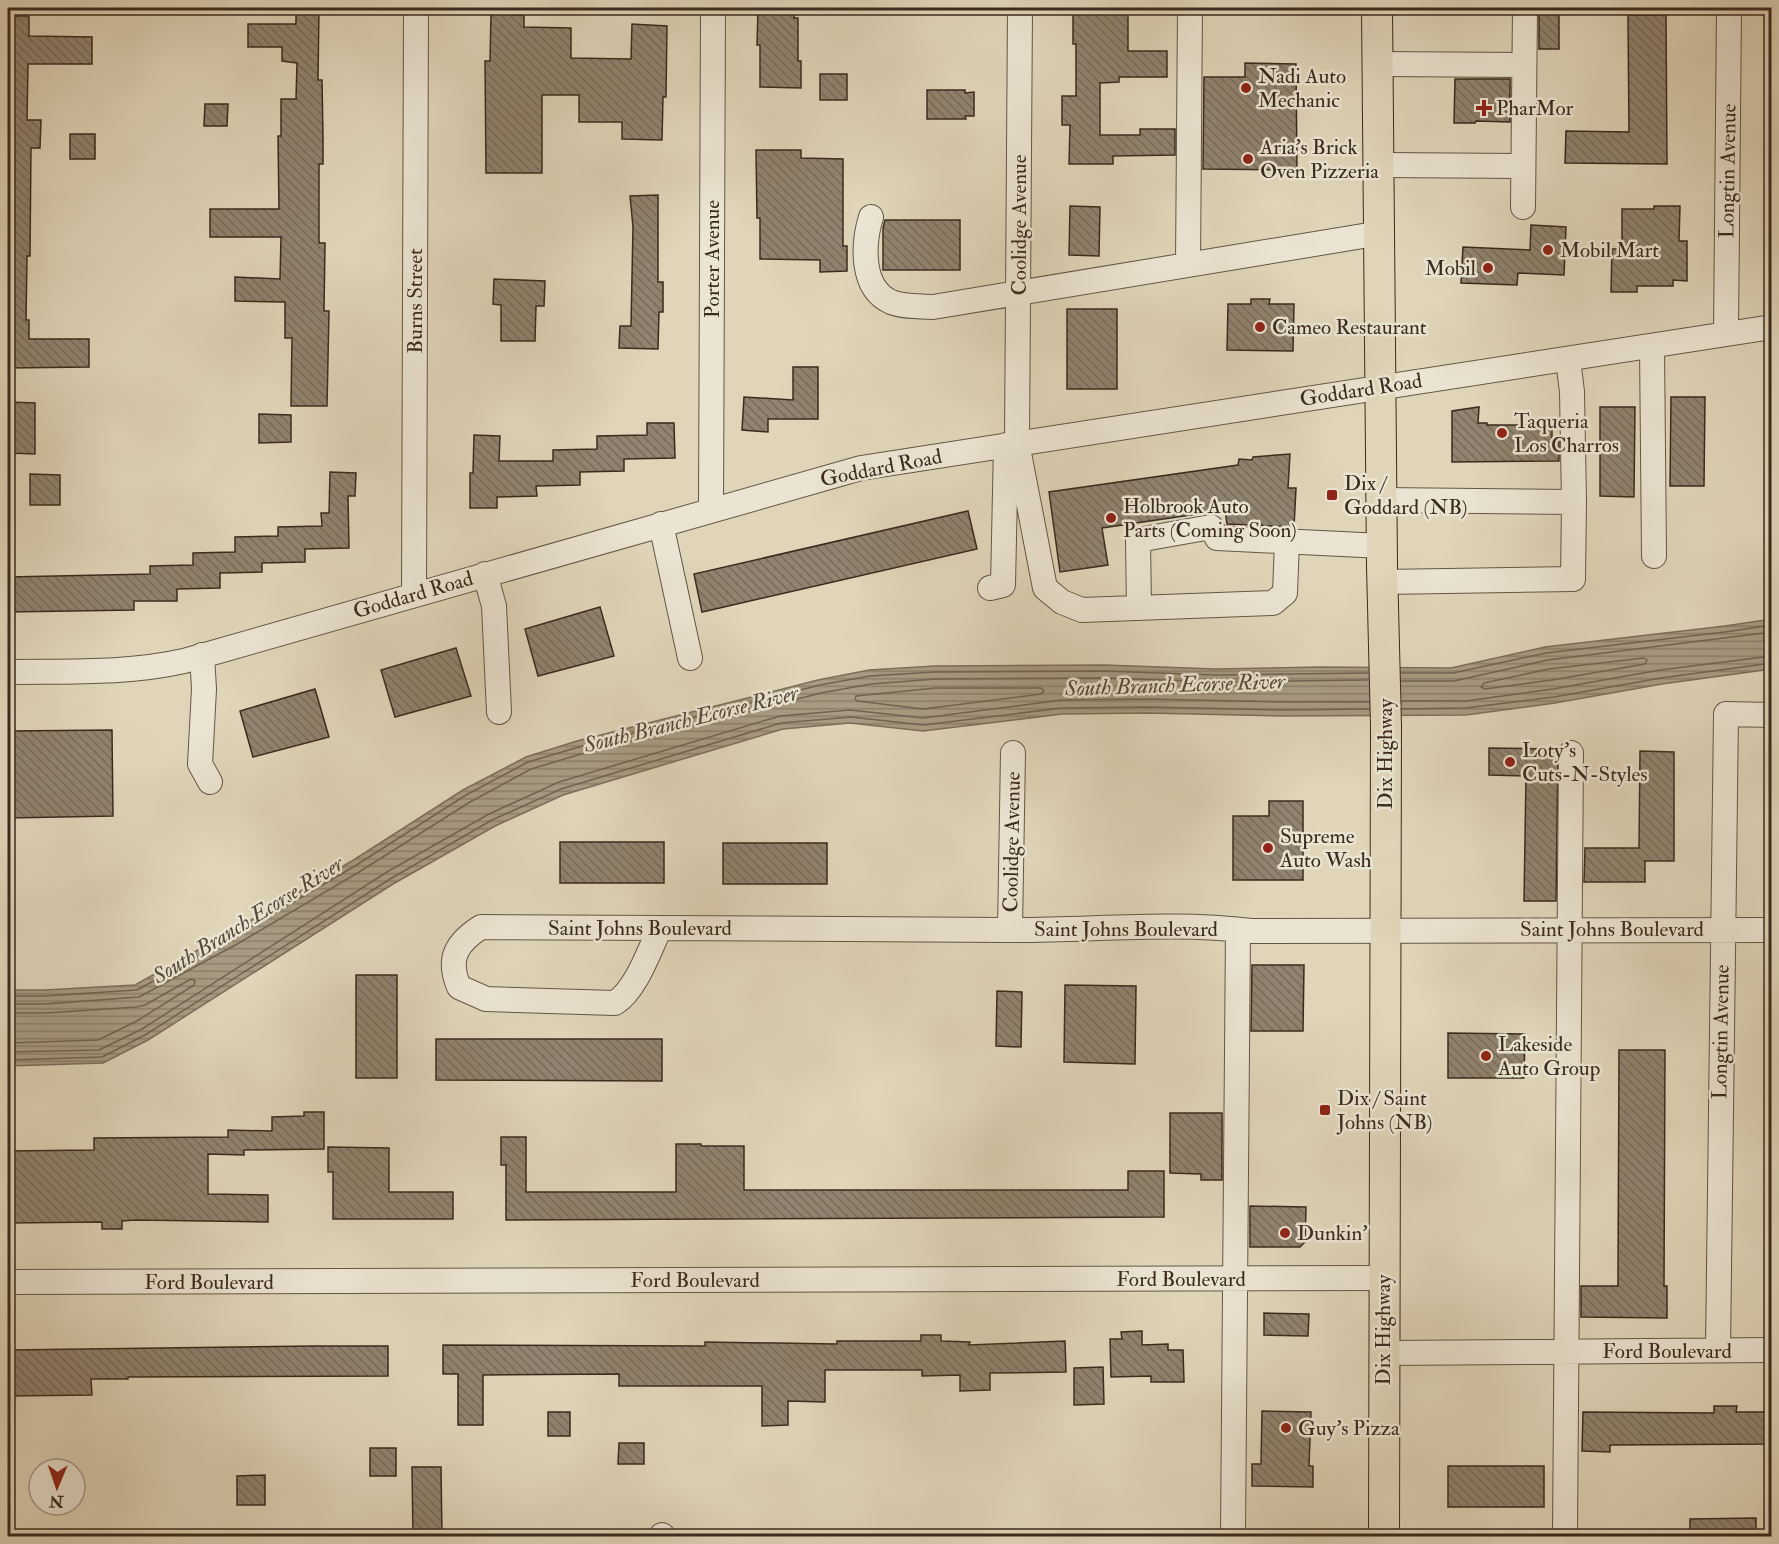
<svg xmlns="http://www.w3.org/2000/svg" width="1779" height="1544" font-family="'IM FELL Double Pica',serif">
<defs>
<pattern id="water-rules" width="6" height="5" patternUnits="userSpaceOnUse" patternTransform="scale(1.5)"><rect width="6" height="5" fill="#a89b84"/><path d="M0 2.5h6" fill="none" stroke="#8a7f6b"/></pattern>
<pattern id="building-back-hatch" width="6" height="6" patternUnits="userSpaceOnUse" patternTransform="scale(1.5)"><rect width="6" height="6" fill="#90836f"/><path d="M-1 5l2 2M0 0l6 6M5-1l2 2" fill="none" stroke="#776b5b"/></pattern>
</defs>
<rect width="100%" height="100%" fill="#e0d5b9"/>
<filter id="stains"><feTurbulence type="fractalNoise" baseFrequency=".00333" numOctaves="4"/><feColorMatrix values="0 0 0 0 .2 0 0 0 0 .09 0 0 0 0 .02 0 0 0 .5 -.17"/></filter>
<radialGradient id="worn" r=".72"><stop offset=".6" stop-color="#630" stop-opacity="0"/><stop offset="1" stop-color="#630" stop-opacity=".3"/></radialGradient>
<path fill="url(#water-rules)" stroke="#7c6e5b" stroke-width="1.5" d="M1771,619V669L1662,684L1555,703L1466,715L1282,716L1147,713L1062,714L923,731L850,723L783,729L563,795L495,826L393,884L148,1040L103,1063L8,1066V990H45L135,985L232,931L352,861L463,790L526,757L577,741L818,680L869,670L935,666L1104,665L1216,669L1319,667L1451,668L1545,647L1725,626Z"/>
<g fill="none" stroke-linecap="round" stroke-linejoin="round">
<path stroke="#716351" stroke-width="1.5" d="M1644,658L1647,660L1645,664L1552,680L1485,689L1481,687L1484,683L1549,669Z
M1401,673H1453L1546,653L1725,632L1772,625
M1401,681H1454L1548,660L1772,632
M936,688H1041L1044,691L1041,694L923,709L857,701L855,699L856,696Z
M1402,701H1466L1553,689L1660,670L1772,656
M1402,709L1466,708L1554,697L1661,678L1772,663
M8,996H45L137,990L235,936L355,866L466,795L528,762L579,747L820,685L870,676L935,672L1104,671L1216,675L1368,673
M8,1004H46L139,997L239,943L359,872L470,802L531,769L581,754L821,693L871,684L936,679L1104,678L1216,682L1368,680
M8,1013H46L137,1007L145,1005L191,979L195,981L194,985L137,1021L98,1040L8,1043
M8,1052L99,1050L142,1029L387,872L489,814L559,782L780,716L850,710L923,718L1062,700L1147,699L1282,702H1369
M8,1060L102,1057L145,1035L390,879L492,820L561,789L781,723L851,717L923,725L1062,708L1147,707L1282,710L1369,709"/>
</g>
<path fill="url(#building-back-hatch)" stroke="#3a2b1e" stroke-width="1.5" d="M296,8H319L318,80H322L323,137V164H319V243H325L324,311H329L327,406H291L292,338H285V302L235,301V277L280,279L281,237H210V209H279L278,136H281V99H296L297,63L282,61V47H248V24H296Z
M758,8H795L794,18H798V61H801V88L760,87V45H757Z
M1073,8H1128V51H1167V77H1119V82L1100,83V135H1140V129H1175V155L1113,156V164H1069L1070,125H1062V96H1076V44H1073Z
M1539,8H1559V49H1539Z
M491,14L524,15V27L571,28V58L631,59L632,24L667,26L666,97H663L662,140L622,139V122H579V95H542V173H486L485,61H490Z
M1628,15H1666L1667,164L1565,163L1566,131L1629,132Z
M8,16H29V36L92,37V64H28L27,120H41L40,148H31L30,256H27L26,320H29V339H89V367L8,368Z
M1245,63L1296,64L1297,170L1203,169L1204,77H1245Z
M820,74H847V100H820Z
M1455,79H1510V122L1476,121L1475,123H1454Z
M927,90H965V93L974,92V116H965L966,119H927Z
M205,104H228L227,126H204Z
M70,134H95V159H70Z
M756,150H801V158L843,159V246H847V271L820,272V260L760,259V218H757Z
M658,195V282H663V312H659L658,349L619,348L620,326H631L633,227L630,196Z
M1070,206L1100,207L1099,256L1069,255Z
M1654,206H1680L1679,241H1687V281L1673,280V286H1637V292H1611L1612,249H1622V209H1654Z
M885,220H960V270H883V228Z
M1531,225L1566,227L1564,275L1518,273L1517,285L1461,283L1463,247L1530,250Z
M494,279L545,281L544,306H536L535,341H501V305L493,304Z
M1251,299H1270L1269,304H1294L1293,351L1227,350L1228,304H1251Z
M1067,309H1117V389H1067Z
M793,367H818V419H768V432L742,430L744,397L793,400Z
M1671,397H1705L1704,486H1670Z
M8,402L35,403V454L8,453Z
M1479,407L1478,423H1487V425H1552V440H1559V461L1452,462V411Z
M1600,407H1635L1634,497L1600,496Z
M259,414L291,415V442L259,443Z
M647,423H674L675,458L624,459V471L580,472V485L536,486L537,496L497,497V508H470V473H473L474,435L500,436L499,461H553V450L597,449V436L647,435Z
M1290,454L1288,488H1296L1294,527L1227,524L1225,510L1102,528L1108,565L1060,572L1049,492L1238,465L1239,459L1252,460L1253,457Z
M330,472L356,473L355,496H348L349,548L305,549V562L262,563V572L220,573V588L177,589V601H134V610L8,612V577L150,574V566L193,565V553L235,552V537L278,536V527L322,526L321,513H329Z
M30,474L60,475V505H30Z
M968,511L977,549L702,612L694,574Z
M600,607L614,656L538,676L525,629Z
M456,648L471,696L395,717L381,670Z
M315,689L329,737L253,757L240,711Z
M112,730L113,816L8,818V731Z
M1489,748L1558,749L1556,901H1524L1526,776L1489,775Z
M1640,751L1674,752V861H1645V882H1584L1585,848H1639Z
M1269,801H1303V880H1233V816H1269Z
M560,842H664V883H560Z
M723,843H827V884H723Z
M1252,965H1304L1303,1031H1251Z
M356,975H397V1078H356Z
M1065,985L1136,986L1135,1064L1064,1062Z
M997,991L1022,992L1021,1047L996,1046Z
M1448,1033L1525,1034L1524,1078H1448Z
M436,1039H662V1081L436,1080Z
M1619,1050H1665L1664,1286H1667V1318L1581,1317V1286H1618Z
M304,1112H324V1149L244,1150V1155L208,1154V1194L268,1195V1222L135,1220L122,1221V1229H102V1222L9,1223L10,1176H8V1151L94,1150V1138L228,1137V1130L272,1131V1117L304,1116Z
M1170,1113H1222V1180H1201V1174L1170,1173Z
M501,1137H526V1192H676V1144H701V1146H744V1190H1128V1171H1164V1217L506,1220V1165H501Z
M328,1147L389,1148V1192H453V1219H333V1172H328Z
M1250,1206L1306,1207L1305,1242L1300,1247H1250Z
M1264,1313L1309,1314L1308,1336L1264,1335Z
M1142,1331V1345L1168,1344V1350H1183L1184,1382H1151V1376L1111,1377L1110,1339H1122L1121,1332Z
M921,1335H941V1341L970,1342L969,1345L1065,1341L1066,1372L990,1373V1390L960,1391V1375L922,1376V1370H825V1402L788,1401V1425L762,1426V1386H619V1374L483,1375V1425H458V1374H443V1345L705,1346V1342L837,1344V1341H921Z
M314,1346H388V1376L128,1377V1379H91L92,1395L9,1396V1350Z
M1103,1367L1104,1404L1074,1405V1368Z
M1714,1406H1737L1736,1412H1772V1444L1610,1445V1452L1582,1451L1583,1412L1714,1413Z
M1262,1411L1311,1412L1309,1466H1313V1487L1252,1486V1464H1261Z
M548,1412H570V1436H548Z
M619,1443H644V1464H618Z
M370,1448H396V1476H370Z
M1448,1466H1544V1507H1448Z
M412,1467H441L442,1536H413Z
M265,1475V1505H237V1476Z
M1756,1518V1536H1690V1519Z"/>
<g fill="none" stroke-linecap="round" stroke-linejoin="round">
<g stroke="#645645" stroke-width="26">
<path id="minor" d="M1020,8L1017,443L1045,588L1062,602L1082,610L1273,603L1285,593L1287,542
M1378,64L1524,65
M1380,165L1523,166
M1523,207L1525,8
M871,217C863,243 860,288 891,302C903,307 919,306 933,307L1381,233
M1188,265L1190,8
M1726,334L1729,8
M1652,346L1654,556
M1568,359L1572,392L1574,502
M1382,500L1574,502L1573,579L1383,582
M711,510L713,8
M661,524L690,658
M485,574L494,606L499,712
M990,588L1003,585L1006,445
M414,594L416,8
M1139,608L1138,540L1211,527L1217,538L1382,546
M202,655L204,689L200,764L210,782
M8,672C67,671 126,674 184,661L861,468L1772,327
M660,928C649,951 636,990 615,1003L486,999L459,987C447,959 456,943 481,927C656,928 831,930 1007,930C1087,931 1172,921 1251,931L1772,930
M1010,930L1013,753
M8,1282L1383,1278
M1718,1350L1726,714L1772,715
M1383,1353L1772,1350
M662,1535L663,1536
M1233,1536L1238,930
M1565,1536L1571,753"/>
</g>
<g stroke="#3a2b1e" stroke-width="32">
<path id="major" d="M1377,8L1382,566L1386,726L1384,1536"/>
</g>
<use href="#minor" stroke="#ebe4d2" stroke-width="24"/>
<use href="#major" stroke="#e0d5b9" stroke-width="30"/>
</g>
<g fill="#8f2418" stroke="#ebe4d2" stroke-width="2">
<circle cx="1246" cy="88" r="6"/>
<path d="M1481 99h6v6h6v6h-6v6h-6v-6h-6v-6h6z"/>
<circle cx="1248" cy="159" r="6"/>
<circle cx="1548" cy="250" r="6"/>
<circle cx="1488" cy="268" r="6"/>
<circle cx="1260" cy="327" r="6"/>
<circle cx="1502" cy="433" r="6"/>
<rect x="1326" y="489" width="12" height="12" rx="3"/>
<circle cx="1111" cy="518" r="6"/>
<circle cx="1510" cy="762" r="6"/>
<circle cx="1268" cy="848" r="6"/>
<circle cx="1486" cy="1056" r="6"/>
<rect x="1319" y="1104" width="12" height="12" rx="3"/>
<circle cx="1285" cy="1233" r="6"/>
<circle cx="1286" cy="1428" r="6"/>
</g>
<g text-anchor="middle" dominant-baseline="central" stroke-width="5" stroke-linejoin="round" paint-order="stroke">
<g font-size="21" fill="#3a2b1e" stroke="#ebe4d2" text-anchor="start">
<text x="1258" y="76">Nadi Auto<tspan x="1258" dy="24">Mechanic</tspan></text>
<text x="1496" y="108">PharMor</text>
<text x="1260" y="147">Aria's Brick<tspan x="1260" dy="24">Oven Pizzeria</tspan></text>
<text x="1560" y="250">Mobil Mart</text>
<text x="1476" y="268" text-anchor="end">Mobil</text>
<text x="1272" y="327">Cameo Restaurant</text>
<text x="1514" y="421">Taqueria<tspan x="1514" dy="24">Los Charros</tspan></text>
<text x="1344" y="483">Dix /<tspan x="1344" dy="24">Goddard (NB)</tspan></text>
<text x="1123" y="506">Holbrook Auto<tspan x="1123" dy="24">Parts (Coming Soon)</tspan></text>
<text x="1522" y="750">Loty's<tspan x="1522" dy="24">Cuts-N-Styles</tspan></text>
<text x="1280" y="836">Supreme<tspan x="1280" dy="24">Auto Wash</tspan></text>
<text x="1498" y="1044">Lakeside<tspan x="1498" dy="24">Auto Group</tspan></text>
<text x="1337" y="1098">Dix / Saint<tspan x="1337" dy="24">Johns (NB)</tspan></text>
<text x="1297" y="1233">Dunkin'</text>
<text x="1298" y="1428">Guy's Pizza</text>
</g>
<g font-size="21" fill="#3a2b1e" stroke="#ebe4d2">
<text transform="translate(1728 171) rotate(-89)">Longtin Avenue</text>
<text transform="translate(1019 225) rotate(-90)">Coolidge Avenue</text>
<text transform="translate(712 259) rotate(-90)">Porter Avenue</text>
<text transform="translate(415 301) rotate(-90)">Burns Street</text>
<text transform="translate(1361 390) rotate(-9)">Goddard Road</text>
<text transform="translate(881 468) rotate(-11)">Goddard Road</text>
<text transform="translate(413 595) rotate(-16)">Goddard Road</text>
<text transform="translate(1385 754) rotate(-90)">Dix Highway</text>
<text transform="translate(1012 842) rotate(-89)">Coolidge Avenue</text>
<text x="640" y="928">Saint Johns Boulevard</text>
<text x="1126" y="929">Saint Johns Boulevard</text>
<text x="1612" y="929">Saint Johns Boulevard</text>
<text transform="translate(1721 1032) rotate(-89)">Longtin Avenue</text>
<text x="1181" y="1279">Ford Boulevard</text>
<text x="695" y="1280">Ford Boulevard</text>
<text x="209" y="1282">Ford Boulevard</text>
<text transform="translate(1383 1330) rotate(-90)">Dix Highway</text>
<text x="1667" y="1351">Ford Boulevard</text>
</g>
<g font-size="22" font-style="italic" fill="#564738" stroke="#ebe4d2">
<text transform="translate(1175 685) rotate(-2)">South Branch Ecorse River</text>
<text transform="translate(691 719) rotate(-14)">South Branch Ecorse River</text>
<text transform="translate(248 920) rotate(-32)">South Branch Ecorse River</text>
</g>
</g>
<rect width="1779" height="1544" fill="none" stroke="#e0d5b9" stroke-width="30"/>
<rect x="9" y="9" width="1761" height="1526" fill="none" stroke="#3a2b1e" stroke-width="3"/>
<rect x="15" y="15" width="1749" height="1514" fill="none" stroke="#3a2b1e" stroke-width="1.5"/>
<g transform="translate(57 1487) rotate(182)"><circle r="28" fill="#ebe4d2" stroke="#a49a8a" stroke-width="1.5"/>
<path d="M0-4.5L10 22L0 15L-10 22Z" fill="#8f2418"/>
<text y="-9" font-size="16" font-weight="bold" text-anchor="middle" fill="#3a2b1e">N</text>
</g>
<rect width="100%" height="100%" filter="url(#stains)"/>
<rect width="100%" height="100%" fill="url(#worn)"/>
</svg>
